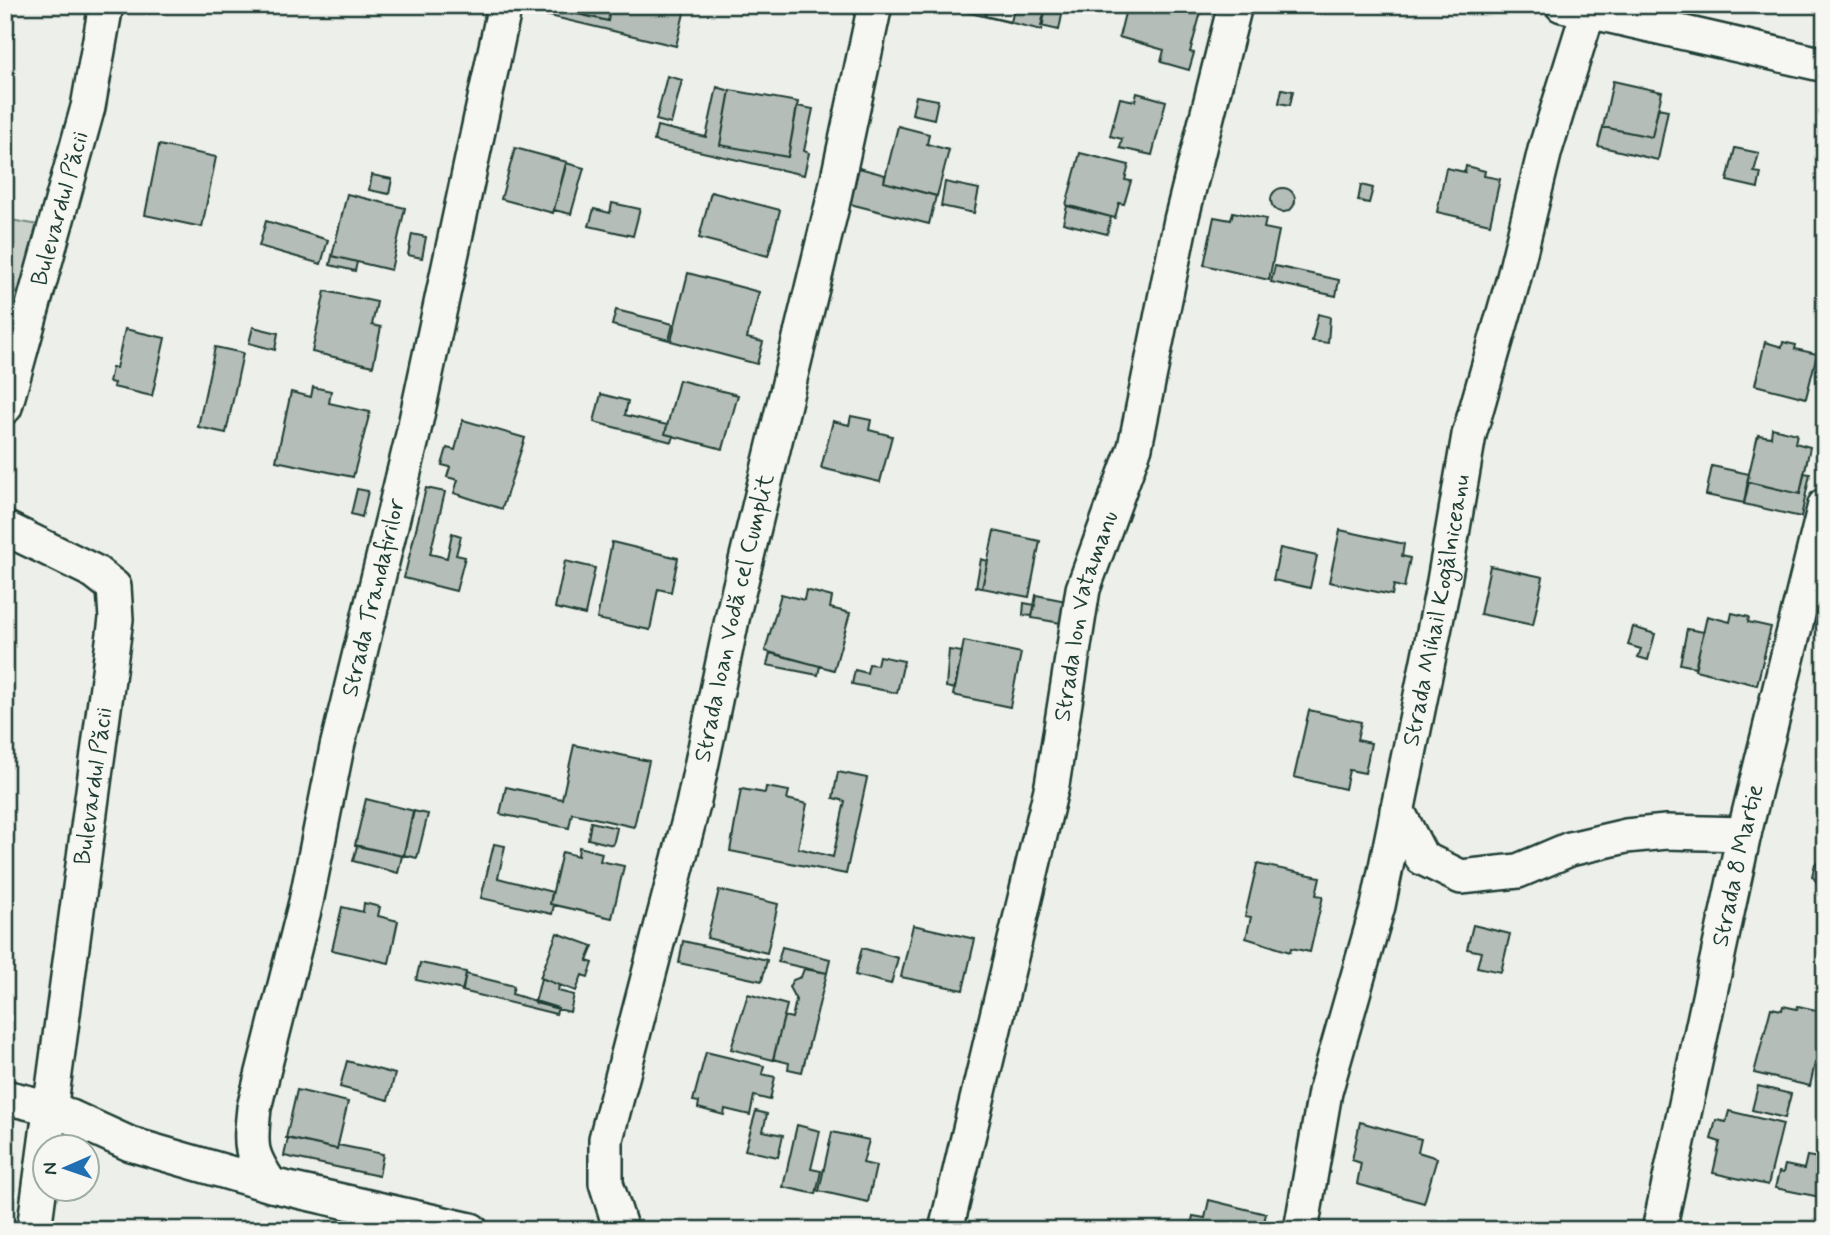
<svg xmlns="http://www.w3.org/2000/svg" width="1830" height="1235" font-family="Mynerve,sans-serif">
<rect width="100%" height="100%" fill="#edefea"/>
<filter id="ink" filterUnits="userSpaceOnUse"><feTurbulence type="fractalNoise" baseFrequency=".0143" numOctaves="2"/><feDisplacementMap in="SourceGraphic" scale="14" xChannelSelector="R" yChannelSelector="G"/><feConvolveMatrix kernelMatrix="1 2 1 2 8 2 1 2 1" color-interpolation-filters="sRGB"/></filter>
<g filter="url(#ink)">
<path fill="#cbd2cc" stroke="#758880" stroke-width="2" d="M5,219L39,225L20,294L5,291Z"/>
<path fill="#b4bdb8" stroke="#1f3d34" stroke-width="2" d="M537,5L608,21L611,5H686L676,46L537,13Z
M545,5H611L608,21Z
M946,5H988L985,16L1011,22L1015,5H1046L1042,30L945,7Z
M1046,5H1064L1059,30L1041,26Z
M1127,5H1203L1190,52L1194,53L1189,70L1161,62L1164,50L1119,37Z
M667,76L682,80L671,124L656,120Z
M1613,81L1662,92L1652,137L1603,127Z
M717,87L730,91L720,145L788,157L797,106L813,109L804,151L809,153L804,175L654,141L657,126L706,137Z
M1282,89L1293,91L1290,105L1279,103Z
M730,90L798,102L788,157L720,145Z
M1137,93L1166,101L1152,155L1120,148L1122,139L1110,136L1120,98L1135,101Z
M916,96L938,100L934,119L912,114Z
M1658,108L1668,110L1658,160L1598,146L1603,127L1652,137Z
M898,126L929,134L927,144L949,150L937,196L884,182Z
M159,145L216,157L202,227L145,215Z
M515,148L567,162L553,213L501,199Z
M1735,148L1759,153L1754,172L1761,173L1758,188L1727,181Z
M1080,153L1129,165L1125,180L1131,181L1124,204L1119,203L1115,218L1066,205Z
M566,163L584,168L571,214L554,210Z
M1466,166L1485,171L1484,176L1500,179L1490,224L1437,212L1446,168L1465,172Z
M859,168L885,175L884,182L936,196L929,224L850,204Z
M372,175L392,179L389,194L369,190Z
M945,182L979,189L974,213L941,206Z
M1361,185L1373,188L1369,203L1358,201Z
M1271 200a12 12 0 1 1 24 0a12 12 0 1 1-24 0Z
M711,192L780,210L768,256L699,238Z
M347,194L405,208L391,270L332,256Z
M612,203L640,209L633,236L589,226L594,209L610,213Z
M1067,206L1111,217L1107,234L1063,223Z
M1233,212L1266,219L1264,228L1279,231L1269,280L1204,265L1214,217L1231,220Z
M266,221L328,240L321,264L259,246Z
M412,234L426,237L422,258L408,255Z
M332,256L357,262L355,271L330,265Z
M1275,266L1339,280L1336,296L1271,282Z
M688,273L759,292L747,338L763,342L757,364L671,341Z
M325,291L377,302L372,325L381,327L373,366L312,352Z
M616,310L673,324L669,340L612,325Z
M1318,314L1330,317L1328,343L1312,341Z
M253,327L278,333L275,350L249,343Z
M125,329L165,338L152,396L113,387L114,383L109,382L112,368H116Z
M1765,342L1782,347L1783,342L1796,345L1795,349L1817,354L1806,398L1755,385Z
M215,347L243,353L226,433L198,427Z
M679,380L738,395L723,449L665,434Z
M313,387L331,391L329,403L370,412L353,477L276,461L291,392L311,397Z
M601,394L628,401L625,415L667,425L665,434L674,436L672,442L594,422Z
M851,416L871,420L869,430L892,436L880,482L821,468L833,421L849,425Z
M463,420L525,438L502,509L454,493L458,480L447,477L450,467L442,465L447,448L455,450Z
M1772,428L1797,434L1795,443L1810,447L1800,494L1747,482L1758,435L1771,437Z
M1712,466L1749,474L1744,503L1706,495Z
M1804,473L1810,474L1801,517L1744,504L1749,482L1800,494Z
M426,488L445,492L430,554L447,558L452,533L461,536L456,555L465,557L456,591L404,578Z
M357,489L368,491L362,517L351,514Z
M1340,530L1404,544L1402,556L1410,558L1404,588L1394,585L1392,595L1329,582Z
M994,531L1040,541L1029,597L982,588Z
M612,542L678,558L671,592L658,589L650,630L597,619Z
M1280,548L1317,556L1310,588L1273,580Z
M981,559L988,561L982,588L976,587Z
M565,561L595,568L585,615L555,608Z
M1490,566L1543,577L1533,625L1480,614Z
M806,590L832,597L830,608L850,613L834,670L765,651L781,594L804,600Z
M1036,595L1066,601L1061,623L1032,618Z
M1024,603L1035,605L1032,616L1023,615Z
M1732,613L1749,617L1748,622L1771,627L1757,685L1695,670L1707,616L1730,622Z
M1633,627L1655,634L1648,660L1638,657L1641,649L1628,645Z
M1687,629L1704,632L1695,667L1680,664Z
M964,641L1021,653L1010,707L953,695Z
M949,650L962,652L955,689L946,687Z
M770,653L820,666L818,675L767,665Z
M879,656L904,661L897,693L852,684L855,670L867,673L869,664L877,665Z
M1309,710L1361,722L1357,740L1371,743L1365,773L1349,770L1345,789L1294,777Z
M574,745L649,761L634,827L572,813L569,828L500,814L506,787L562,799Z
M838,772L867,778L846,874L730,851L741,789L765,793L766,787L789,791L787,799L807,804L798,848L833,857L845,801L833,798Z
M366,799L414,811L403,856L355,845Z
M413,811L428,814L417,858L404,855Z
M591,822L617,828L613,845L588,839Z
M1825,836V887L1820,886L1812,876L1815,864L1819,862Z
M494,844L505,846L498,878L552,892L550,904L554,905L552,914L481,898Z
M357,846L402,856L398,873L353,861Z
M579,847L602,853L600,861L624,866L612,918L550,904L562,852L578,856Z
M1257,864L1320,877L1316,895L1323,896L1310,952L1291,948L1290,952L1246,938L1251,917L1245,916Z
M719,890L778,904L767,953L707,938Z
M364,903L380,907L378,916L398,921L389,963L332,950L342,907L363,912Z
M913,925L975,939L963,990L901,977Z
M1473,925L1510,934L1501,972L1477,967L1481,952L1467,949Z
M557,933L593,946L587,961L593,963L588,977L582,975L576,991L540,978Z
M683,941L767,960L762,981L679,963Z
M782,947L830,959L827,973L778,962Z
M862,948L898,958L891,984L855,975Z
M420,963L466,972L463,990L416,980Z
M804,969L827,973L802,1072L788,1069L789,1063L773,1059L784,1016L792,1018L796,1000L789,987L793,980L801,977Z
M466,974L514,986L512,994L558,1008L556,1014L462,991Z
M541,978L559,985L558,991L574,995L570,1012L535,1003Z
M748,994L787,1005L773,1060L731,1049Z
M1783,1006L1797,1009L1798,1006L1825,1012V1066L1815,1063L1810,1086L1754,1073L1771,1008L1782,1010Z
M706,1052L764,1066L762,1074L775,1077L770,1100L754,1096L750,1115L725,1109L724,1115L698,1108L699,1102L693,1101Z
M347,1061L395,1074L388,1100L340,1087Z
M1758,1086L1791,1094L1785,1118L1752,1110Z
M297,1090L348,1102L337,1149L286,1138Z
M756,1111L767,1114L763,1131L783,1135L778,1157L745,1150Z
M1729,1111L1783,1124L1768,1185L1713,1173L1720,1142L1711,1139L1716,1120L1726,1122Z
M1360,1122L1421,1139L1418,1152L1437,1158L1424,1203L1357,1184L1361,1163L1352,1160Z
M797,1125L820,1131L811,1169L821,1171L816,1194L783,1187Z
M832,1132L869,1140L863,1163L876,1166L868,1202L819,1191Z
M288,1138L337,1149L338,1145L383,1154L379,1176L284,1156Z
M1807,1156L1825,1159V1198L1775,1188L1779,1172L1783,1173L1785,1165L1804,1169Z
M1209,1200L1266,1214L1262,1230H1190L1193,1216L1205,1218Z
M1125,1223L1157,1230H1123Z"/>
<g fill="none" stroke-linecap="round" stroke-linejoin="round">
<g stroke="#1f3d34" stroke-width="38">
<g id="minor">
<path d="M1562,5L1825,65"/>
<path id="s1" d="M5,407L88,107L106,5"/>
<path d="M5,528L95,572L114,587L116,619L34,1230"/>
<path d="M1397,810L1422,858L1461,877L1518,871L1570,849L1626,836L1666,832L1744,834"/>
<path d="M5,1097L51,1108L130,1144L271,1185L471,1230"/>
<path id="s2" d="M271,1185C249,1153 250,1146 254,1108L306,902L337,747L412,439L505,5"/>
<path id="s3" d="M621,1230L606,1183V1139L693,805L734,610L832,206L875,5"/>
<path id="s4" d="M946,1230L1052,785L1083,589L1135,447L1181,220L1235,5"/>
<path id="s5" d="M1301,1230L1325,1092L1378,906L1443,587L1469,435L1513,281L1545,150L1588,12L1606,5"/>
<path id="s6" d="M1659,1230L1744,834L1825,505"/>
</g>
</g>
<use href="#minor" stroke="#f6f6f2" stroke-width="33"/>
</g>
</g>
<g text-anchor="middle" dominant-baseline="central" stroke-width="5" stroke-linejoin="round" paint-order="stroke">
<g font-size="24" fill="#1f3d34" stroke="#f6f6f2">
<text stroke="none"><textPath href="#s1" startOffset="206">Bulevardul Păcii</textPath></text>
<text stroke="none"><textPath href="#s2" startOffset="606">Strada Trandafirilor</textPath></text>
<text stroke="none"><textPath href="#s5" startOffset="635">Strada Mihail Kogălniceanu</textPath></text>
<text stroke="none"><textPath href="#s4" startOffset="630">Strada Ion Vatamanu</textPath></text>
<text stroke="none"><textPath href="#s3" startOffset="630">Strada Ioan Vodă cel Cumplit</textPath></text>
<text transform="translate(94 786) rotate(-82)">Bulevardul Păcii</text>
<text stroke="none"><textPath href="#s6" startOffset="373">Strada 8 Martie</textPath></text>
</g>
</g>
<rect width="1830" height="1235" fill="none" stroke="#f6f6f2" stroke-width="28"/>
<rect x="14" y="14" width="1802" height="1207" fill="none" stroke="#1f3d34" stroke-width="2.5" filter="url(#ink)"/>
<g transform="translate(66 1168) rotate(268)"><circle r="33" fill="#f6f6f2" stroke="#a0aca6" stroke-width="2"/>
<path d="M0-5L12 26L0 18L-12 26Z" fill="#1f6fb2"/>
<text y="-10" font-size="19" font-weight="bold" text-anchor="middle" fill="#1f3d34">N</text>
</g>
</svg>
